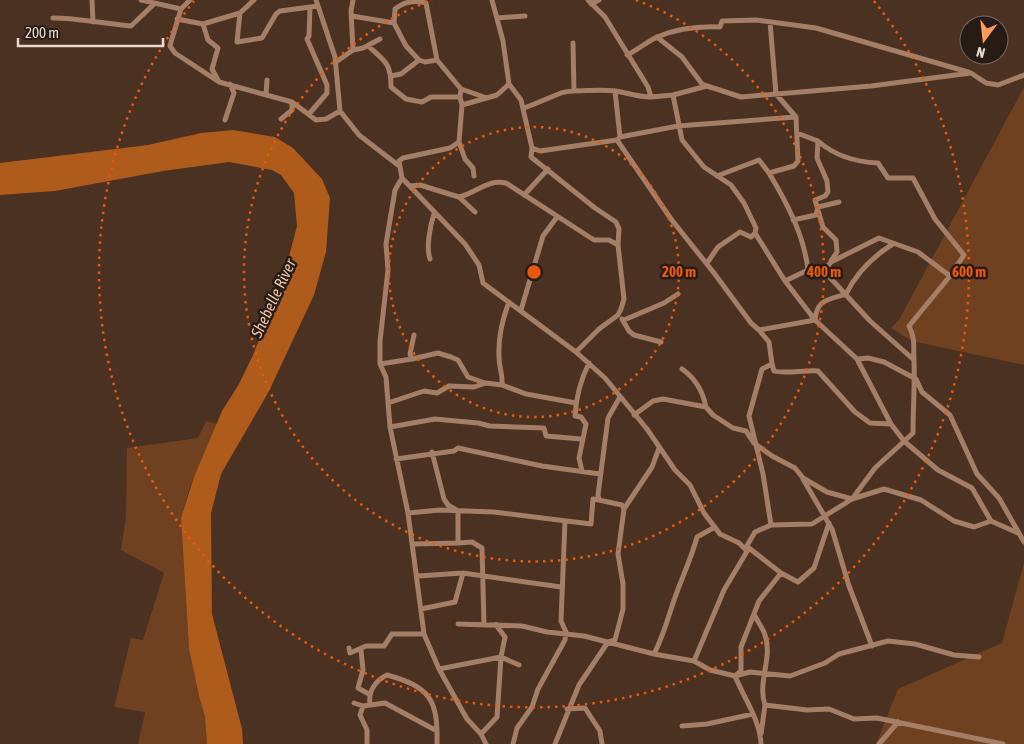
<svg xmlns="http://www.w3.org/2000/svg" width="1024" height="744" font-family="'Asap Condensed',sans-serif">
<rect width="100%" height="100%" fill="#4a3121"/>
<path fill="#704121" d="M1024,87V365L912,341L891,328L899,320Z
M206,421L217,424L190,487L181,518L189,649L199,696L205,717L207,744H138L145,712L114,707L131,638L143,640L164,573L121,550L126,517L127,448L198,438Z
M1024,563V744H876L898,689L1002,643Z"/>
<path fill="#ae5b1c" d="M233,130L275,137L293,148L322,179L330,198L326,252L314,295L269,391L221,474L211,513L212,614L242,729L243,744H207L205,717L199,696L189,649L181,518L194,477L222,411L239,384L253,355L283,279L297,226L294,193L281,175L272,170L229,162L163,171L55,191L0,195V163L148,145L201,133Z"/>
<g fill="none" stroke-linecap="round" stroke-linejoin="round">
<path stroke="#a47e67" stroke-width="5" d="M92,0L93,22
M141,0L181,9
M190,0L181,9L171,42L170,46L175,53L219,82L292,102L316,120L326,119L340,111
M254,0L240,13L237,42L262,38L276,14L280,11L318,6
M316,0L335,57L340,111L359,135L398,165L399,162
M492,0L503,41L509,84L521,100L532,148L540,151L617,140L671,219L714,273L751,323L759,330L815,320L857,359L868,358L884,362L916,379L922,392L950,415L977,474L999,498L1024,542
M591,4L599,0
M352,16L394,23L395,9C405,1 415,0 426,3L437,60L461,89L460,97L462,105
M53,18C79,18 105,24 131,26L154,4
M497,18L525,16
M177,19L203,24L240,13
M394,23L406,46L419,60
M203,24L208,40L218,48L212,69L219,82
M657,37L682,57L702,84L707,86
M573,43L574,91
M368,46C385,61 391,63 391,87L406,99L422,102L431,97H460
M353,50L351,11L353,0
M627,55C637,50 647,42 657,37C676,29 700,26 720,27L722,21L756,20L816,28L968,72
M336,62L353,50L363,48L380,39
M391,76L401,74L419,60L425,62L437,60
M461,89L487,98
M615,91L620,137
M266,94L267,80
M673,95L682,140L704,167L731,185L744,203L756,228L755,233L751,237L740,232L718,247L707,263
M651,97L673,95L707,86L741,97L871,86L971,73L986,83L998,85L1024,75
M524,108C536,104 548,98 561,93C568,90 607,90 616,91C628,93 638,97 651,97L648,87L605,17L588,0
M309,114L327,93V85L307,39L309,36L310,8
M281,119L292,110V102
M225,120L234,93L230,84
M797,133L818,141L817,158L827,181L828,192L825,196L815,200L823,227L836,240L837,252L831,261
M617,140L620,137L678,126L796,117
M459,142L465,159L473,168L474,176
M532,148L531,157L595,208L616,222L619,229L618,245L624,299L621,309L618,315L599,329L576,352
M769,173C787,203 804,235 808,270
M717,176L759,160L769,173L794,166L798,161L796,117L776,94L770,22
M402,178L465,244L479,265L483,283L576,352L605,378L647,429L675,470L690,485L704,513L720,534L739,543L745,549L749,548L724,590L694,661
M410,186L420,185L459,197L475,212
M524,195L548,169
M459,197C476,193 488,179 506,183L594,240H609L618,245
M793,220L816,215L818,207L839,202
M755,233L785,281L808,270L824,271L831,262L879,238L918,252L950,276
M430,259C426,247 430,226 434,214
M824,271L870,321L914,360
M785,281L815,320
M521,310L543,236L557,217
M622,319L629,331L634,335L661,342
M624,320L664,303L678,294
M815,320C817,299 828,300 846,294C857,272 872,257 893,244
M759,330L769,342L772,364L762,369L749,416L763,474L771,525
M414,335L410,354L412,359L438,353L451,357L458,360L468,377L485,383
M857,359L891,424L904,441L938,470L972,488L991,521L1018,533
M380,364L412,359
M772,364L774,371C782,374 806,370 818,371L855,412L870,423L891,424
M682,369C695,378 703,392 706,407
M502,385C503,374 499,368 499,357C498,337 502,320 509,302
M388,403L424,391L437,393L449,386L474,387L486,383L502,385L526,394L576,403
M634,415L653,401L663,399L706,407L713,415L733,428L746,431L754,443L772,456L795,468L803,478L827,492L852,499L884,489L921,500L954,521L974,527L991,521
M390,427L435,419L478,423L490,426L544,428L546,436L581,439
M432,452L444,499L448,505L458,511V543L472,542L482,548L484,625
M396,459L454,451L458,448L542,466L600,474
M582,471L579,458L586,424L581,417L575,416C576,397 580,381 589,363
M803,479L832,529L849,586L872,646
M624,509L652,467L659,448
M408,513L440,510L494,512L591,524L593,499L599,500
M413,544L458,543
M749,548L781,573
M745,549L755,532L771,525L812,524L852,499L875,468L913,433C913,408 915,385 914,361C913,346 916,340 909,326L950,276L964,255L935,219L913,178H888L878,163C856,162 835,156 818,141
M418,576L463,573L561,587
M421,609L455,602L463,573
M754,614L759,601L781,573L798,582L814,568L829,523
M458,624L522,626L547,632L584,636L654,654L694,661L710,670L735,676C744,698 760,720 761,744
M349,648L350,653L366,646H384L392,634H424
M361,650L363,670L358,688L369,694
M654,654C665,633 669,613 677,592C684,573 692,556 697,537L715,527
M439,669L501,657L519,665
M354,703L363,706L385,703L437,731
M370,704C368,691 376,680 387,675C430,687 438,699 437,744
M765,705C757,682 773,658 765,635C763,628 757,621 754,614L741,647V671L735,676L750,672L790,676L825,663L839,654L888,641L915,644L954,655L979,657
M363,706L360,715L367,730V744
M567,709L585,708L600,731L602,744
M682,726L707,724L753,714
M481,734L497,717L501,657L505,637L496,625
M761,734L765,705L807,710L829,709L854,719L877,718L1003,744
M486,744L481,734L467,719L439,669L424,634L408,513L390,427L386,377L380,364V341L388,270L386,244L395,190L402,178L399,161L403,158L450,148L459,142L462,105L497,95L509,84
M513,744L517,728L532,707L538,689L565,640L566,632L561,621L565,521
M555,744L579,685L608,642L615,640L623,609V584L618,554L624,509L622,505L599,500L598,495L608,418L620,397
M879,744L898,722"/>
</g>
<g fill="none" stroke="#e8590c" stroke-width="2.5" stroke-dasharray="2.5 5">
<circle cx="534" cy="272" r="145"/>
<path d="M636 0A290 290 0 1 1 432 0"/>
<path d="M874 1A435 435 0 1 1 194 1"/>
</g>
<g text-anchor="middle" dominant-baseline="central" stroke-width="5" stroke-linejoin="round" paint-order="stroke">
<g font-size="16" font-style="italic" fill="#f1c3a8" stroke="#271c15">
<text transform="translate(273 298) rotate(-65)">Shebelle River</text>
</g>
</g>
<circle cx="534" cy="272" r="8" fill="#e8590c" stroke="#271c15" stroke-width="2.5"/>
<g font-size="15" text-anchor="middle" font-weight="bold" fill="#e8590c" stroke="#271c15" stroke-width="5" stroke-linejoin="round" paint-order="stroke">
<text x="679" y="277">200 m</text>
<text x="824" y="277">400 m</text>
<text x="969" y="277">600 m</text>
</g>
<g transform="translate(984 40) rotate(195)"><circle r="24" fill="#271c15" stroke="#75675f"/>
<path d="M0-4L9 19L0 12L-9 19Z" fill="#fe9b59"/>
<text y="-8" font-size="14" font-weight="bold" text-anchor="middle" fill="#e9d8cf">N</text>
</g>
<path d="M18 38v8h145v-8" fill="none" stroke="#e9d8cf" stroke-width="2.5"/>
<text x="25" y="38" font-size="15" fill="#e9d8cf" stroke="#271c15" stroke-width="4" paint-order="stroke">200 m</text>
</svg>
